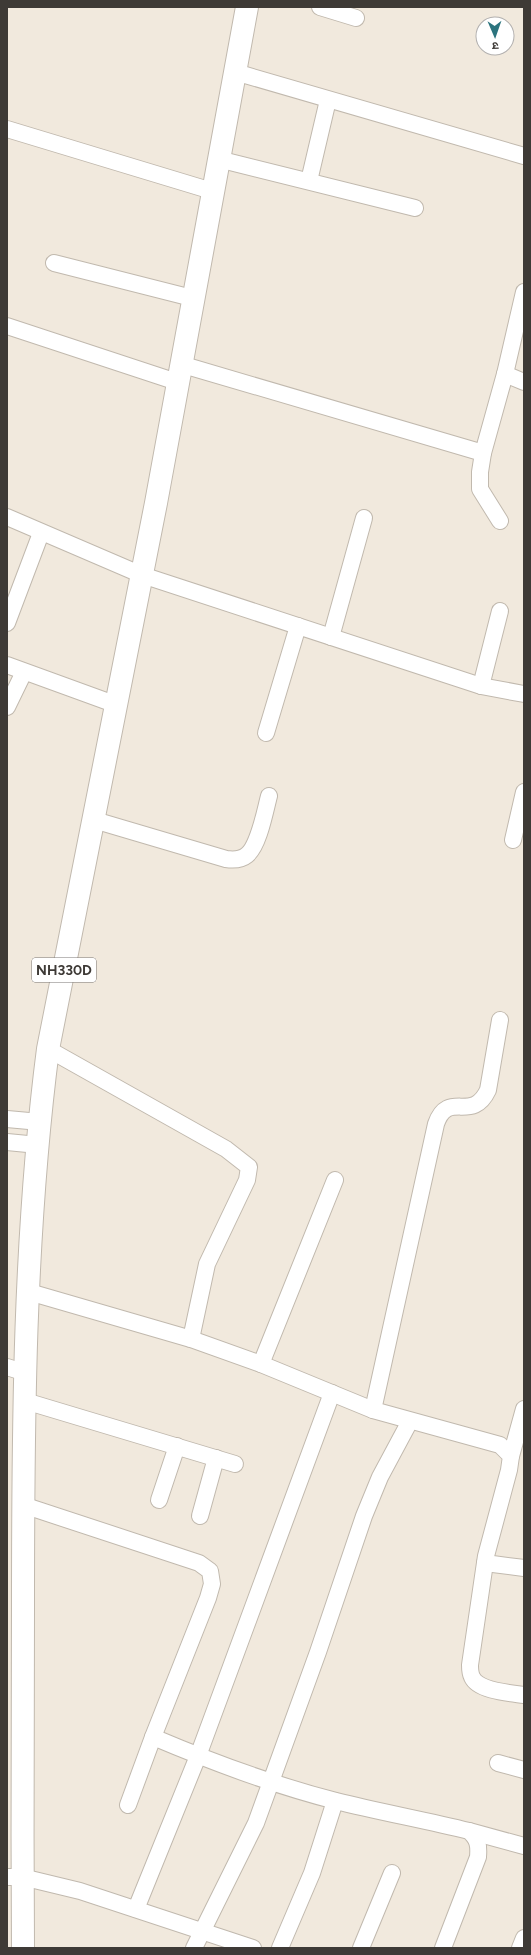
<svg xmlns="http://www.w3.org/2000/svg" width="531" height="1955" viewBox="0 0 531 1955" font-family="Figtree,'Noto Sans Devanagari',sans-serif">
  <rect width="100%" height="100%" fill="#f1e9dd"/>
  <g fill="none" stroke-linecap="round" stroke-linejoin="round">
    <defs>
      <g id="minor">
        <polyline points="320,7 356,18"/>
        <polyline points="235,72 524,156"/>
        <polyline points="7,129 212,191"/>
        <polyline points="218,159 415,208"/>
        <polyline points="309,181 328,100"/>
        <polyline points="54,263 192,298"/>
        <polyline points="7,326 177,382"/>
        <polyline points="180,364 483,453"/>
        <polyline points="505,374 524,382"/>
        <polyline points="7,517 142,575 481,686 524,694"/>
        <polyline points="500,521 480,489 480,472 483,453 505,374 524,292"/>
        <polyline points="7,623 41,533"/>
        <polyline points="331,637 364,518"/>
        <polyline points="7,665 117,705"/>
        <polyline points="481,686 500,611"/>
        <polyline points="7,707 24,672"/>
        <polyline points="266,733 298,626"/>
        <path d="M94,820L226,859C233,860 241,860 247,855C259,845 265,811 269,796"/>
        <polyline points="513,840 524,792"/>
        <polyline points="48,1049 226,1149 249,1167 247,1180 207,1264 191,1339"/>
        <polyline points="7,1119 40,1122"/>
        <polyline points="7,1142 38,1145"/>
        <path d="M29,1292L191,1339L261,1364L373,1410L500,1445L511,1456L509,1470L486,1556L470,1665C470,1668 470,1673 472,1677C478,1691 510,1693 524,1695"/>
        <polyline points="261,1364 335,1180"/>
        <polyline points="7,1367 26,1373"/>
        <polyline points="25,1401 235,1464"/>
        <path d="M373,1410L436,1124C448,1089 472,1124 488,1090L500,1020"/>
        <polyline points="511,1456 524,1409"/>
        <polyline points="159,1500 177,1446"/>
        <polyline points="23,1505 199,1563 210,1571 212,1584 208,1598 153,1737 128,1805"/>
        <polyline points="200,1516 216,1458"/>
        <polyline points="485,1563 524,1568"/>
        <path d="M153,1737C212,1762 273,1785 336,1801C380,1812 424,1820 469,1831C478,1839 479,1845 478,1857L443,1948"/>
        <polyline points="498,1763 524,1770"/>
        <polyline points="469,1831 524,1846"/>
        <polyline points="7,1877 22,1877 80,1891 253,1948"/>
        <polyline points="136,1909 198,1756 332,1393"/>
        <polyline points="194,1948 256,1823 318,1652 364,1516 380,1477 410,1421"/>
        <polyline points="280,1948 312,1873 335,1801"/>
        <polyline points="361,1948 392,1873"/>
        <polyline points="520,1948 524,1938"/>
      </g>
      <path id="highway" d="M23,1948C22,1835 23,1722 23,1609C23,1422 24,1235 48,1049L156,503L247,7"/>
    </defs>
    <use href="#minor" stroke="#c1b9ae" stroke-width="18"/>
    <use href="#highway" stroke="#c1b9ae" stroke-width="24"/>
    <use href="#minor" stroke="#fff" stroke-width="16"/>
    <use href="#highway" stroke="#fff" stroke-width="22"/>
  </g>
  <g text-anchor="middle" stroke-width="4" stroke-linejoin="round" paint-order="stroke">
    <rect fill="#fff" stroke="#787572" stroke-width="1" x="32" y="958" width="64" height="24" rx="3"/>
    <g font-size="14" font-weight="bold" fill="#3e3a36">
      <text x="64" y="975">NH330D</text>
    </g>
  </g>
  <rect width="531" height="1955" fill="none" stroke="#3e3a36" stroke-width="16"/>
  <g transform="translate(495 36) rotate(178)"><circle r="19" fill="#ffffff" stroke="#b2b0af"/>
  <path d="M0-3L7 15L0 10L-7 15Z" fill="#2c747e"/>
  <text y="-6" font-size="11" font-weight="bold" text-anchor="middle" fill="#3e3a36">उ</text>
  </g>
</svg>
